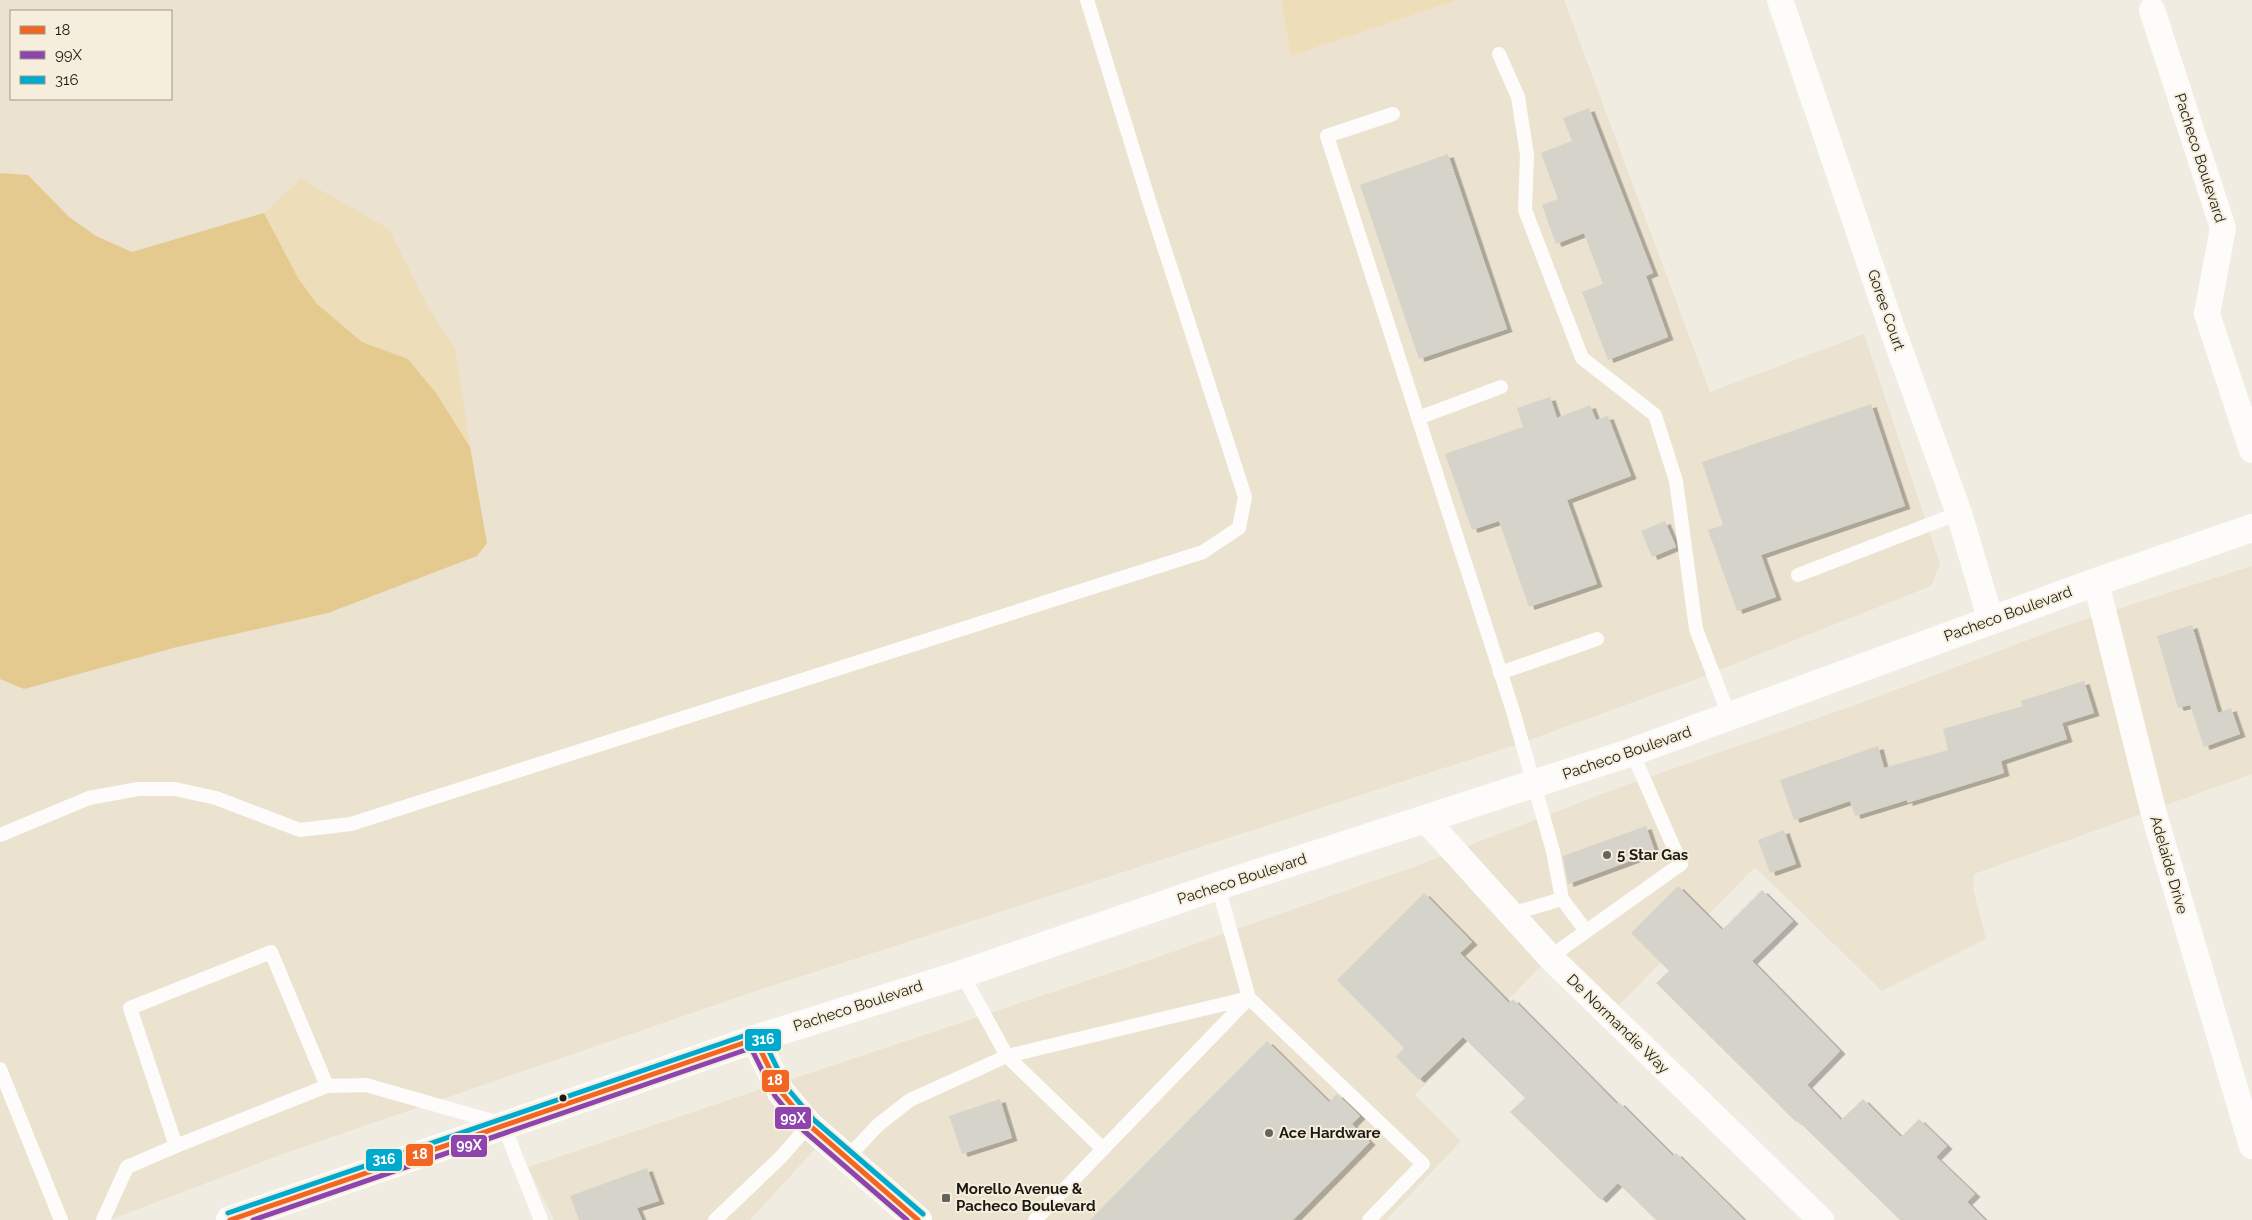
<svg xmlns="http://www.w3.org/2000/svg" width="2252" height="1220" viewBox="0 0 2252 1220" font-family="Raleway,sans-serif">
  <defs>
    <filter id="shadow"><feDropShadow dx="5.5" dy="3" stdDeviation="0" flood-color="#0004"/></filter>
  </defs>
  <rect width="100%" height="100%" fill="#f0ece2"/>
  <g fill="#ebe2d0" fill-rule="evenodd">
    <path d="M0,0H1281L1291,56L1458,0H1564L1710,392L1864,334L1940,564L1931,586L1702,677L1521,743L753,992L291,1151L109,1220H0ZM11,11H171V99H11Z"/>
    <polygon points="2252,566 2252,774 1974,874 1973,888 1986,939 1882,991 1755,867 1609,1015 1550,957 1415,1095 1461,1141 1386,1220 917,1220 824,1139 750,1220 554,1220 528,1167 1155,958 1411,868 1618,788 1858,704 2065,626"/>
  </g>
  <g fill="#eeddb9">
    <polygon points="1281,0 1458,0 1291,56"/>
    <polygon points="301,179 389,229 427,305 455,348 470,447 436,393 408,359 362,342 317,304 298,278 264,213"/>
  </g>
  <polygon fill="#e5ca90" points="0,173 28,175 69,217 96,236 132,252 264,213 298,278 317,304 362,342 408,359 436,393 470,447 487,543 477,556 328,613 177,647 24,689 0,679"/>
  <g fill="#d6d3cb" filter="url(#shadow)">
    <polygon points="1589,108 1653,273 1646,276 1668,337 1608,360 1582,292 1603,284 1584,233 1556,244 1542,205 1558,199 1541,153 1572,141 1563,118"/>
    <polygon points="1448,154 1507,329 1419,359 1360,185"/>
    <polygon points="1550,397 1557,418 1590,405 1596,420 1608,416 1631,476 1567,500 1597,584 1529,607 1499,521 1472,530 1445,454 1523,427 1517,408"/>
    <polygon points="1871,404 1905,506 1761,555 1776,597 1737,611 1708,530 1723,525 1702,462"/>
    <polygon points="1665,521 1676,547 1652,557 1641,531"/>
    <polygon points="2192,625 2218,713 2231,708 2240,734 2204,747 2190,705 2178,708 2157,636"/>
    <polygon points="2084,681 2094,713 2062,723 2067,739 2001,761 2004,773 1907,803 1907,800 1855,816 1850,801 1794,820 1780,780 1878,746 1884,768 1948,750 1943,729 2023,706 2021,701"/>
    <polygon points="1646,826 1655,852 1568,884 1563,856"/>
    <polygon points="1784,830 1796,864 1770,873 1758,840"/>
    <polygon points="1678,886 1722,930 1762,890 1793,921 1752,961 1840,1051 1807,1085 1841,1120 1863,1099 1901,1137 1919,1119 1947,1146 1936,1157 1975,1194 1967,1202 1985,1220 1900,1220 1798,1121 1796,1122 1656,983 1669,971 1631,933"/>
    <polygon points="1424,893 1472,942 1460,953 1509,1003 1513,999 1617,1104 1619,1102 1673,1156 1676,1153 1744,1220 1656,1220 1618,1183 1601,1200 1510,1112 1525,1098 1463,1037 1419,1080 1396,1057 1404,1048 1337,980"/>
    <polygon points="1267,1041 1329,1102 1337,1094 1360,1116 1352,1124 1370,1142 1293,1220 1090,1220"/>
    <polygon points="1000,1099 1012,1138 962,1154 949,1116"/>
    <polygon points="647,1168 659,1201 637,1208 642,1220 579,1220 570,1196"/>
  </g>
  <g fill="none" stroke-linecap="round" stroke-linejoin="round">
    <g stroke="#fdfcfb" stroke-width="14">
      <polyline points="1499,54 1518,97 1527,155 1525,210 1582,358 1655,415 1676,481 1696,629 1730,718"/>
      <polyline points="1393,114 1327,136 1513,711 1553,851 1562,899 1511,914"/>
      <polyline points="1418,418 1501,387"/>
      <polyline points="1798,575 1959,513"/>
      <polyline points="1500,673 1597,639"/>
      <polyline points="0,835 89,798 138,789 175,789 216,798 300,830 351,824 1203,552 1239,528 1245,497 1150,204 1087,0"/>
      <polyline points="1218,886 1249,998 1423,1164 1369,1220"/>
      <polyline points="1562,899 1586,931"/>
      <polyline points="1550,957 1681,864 1632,752"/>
      <polyline points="962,974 1007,1056 1103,1149 1035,1220"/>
      <polyline points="0,1069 61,1220"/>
      <polyline points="327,1086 176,1146 130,1008 271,952 327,1086 366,1085 503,1124 541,1220"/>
      <polyline points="846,1159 878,1125 910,1100 1007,1056 1249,998 1103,1149"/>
      <polyline points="103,1220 127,1167 176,1146"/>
      <polyline points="715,1220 781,1157 809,1125"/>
    </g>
    <g stroke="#fdfcfb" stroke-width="26">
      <polyline points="1780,0 1890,323 1959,513 1991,621"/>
      <polyline points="2152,10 2223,228 2207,314 2252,450"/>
      <polyline points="2096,582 2154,814 2252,1146"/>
      <polyline points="1425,819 1550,957 1821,1220"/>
    </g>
    <polyline stroke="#fdfcfb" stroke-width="28" points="755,1039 781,1092 809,1125 918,1220"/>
    <polyline stroke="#fdfcfb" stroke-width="28" points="230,1220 755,1039 962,974 1218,886 1632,752 2096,582 2252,528"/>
    <defs>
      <polyline id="bus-1" points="230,1220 755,1039 781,1092 809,1125 918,1220"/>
      <polyline id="bus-2" points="253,1220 751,1048 775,1096 803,1130 907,1220"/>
      <polyline id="bus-3" points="228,1213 755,1032 761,1035 787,1088 814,1120 923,1214"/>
    </defs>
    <use href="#bus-1" stroke="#f6eedc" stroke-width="9"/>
    <use href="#bus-2" stroke="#f6eedc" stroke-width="9"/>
    <use href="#bus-3" stroke="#f6eedc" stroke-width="9"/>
    <use href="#bus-1" stroke="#f26522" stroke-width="5"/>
    <use href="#bus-2" stroke="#8e44ad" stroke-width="5"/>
    <use href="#bus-3" stroke="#00a9ce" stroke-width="5"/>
  </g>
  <g fill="#67645c" stroke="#f6eedc" stroke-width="2">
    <circle cx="1607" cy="855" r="5"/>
    <circle cx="1269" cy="1133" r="5"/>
    <rect x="941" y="1193" width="10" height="10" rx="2.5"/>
  </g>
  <circle fill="#1d1a14" stroke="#f6eedc" stroke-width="2" cx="563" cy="1098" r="4.5"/>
  <g text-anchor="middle" stroke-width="4" stroke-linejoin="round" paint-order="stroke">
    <g font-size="15" fill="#1d1a14" stroke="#f6eedc">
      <text transform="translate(2200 158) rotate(72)" y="5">Pacheco Boulevard</text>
      <text transform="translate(1886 310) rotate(71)" y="5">Goree Court</text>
      <text transform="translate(2008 614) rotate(-20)" y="5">Pacheco Boulevard</text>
      <text transform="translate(1627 753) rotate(-19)" y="5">Pacheco Boulevard</text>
      <text transform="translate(2169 865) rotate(74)" y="5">Adelaide Drive</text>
      <text transform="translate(1242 879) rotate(-18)" y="5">Pacheco Boulevard</text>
      <text transform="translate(858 1006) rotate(-18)" y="5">Pacheco Boulevard</text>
      <text transform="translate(1618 1024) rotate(44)" y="5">De Normandie Way</text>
    </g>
    <g font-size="15" font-weight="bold" fill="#1d1a14" stroke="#f6eedc" text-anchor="start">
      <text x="1617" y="860">5 Star Gas</text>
      <text x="1279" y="1138">Ace Hardware</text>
      <text x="956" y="1194">Morello Avenue &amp;<tspan x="956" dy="17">Pacheco Boulevard</tspan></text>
    </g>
  </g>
  <g stroke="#f6eedc" stroke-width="2">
    <rect x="744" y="1028" width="38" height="24" rx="5" fill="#00a9ce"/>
    <rect x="761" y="1069" width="29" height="24" rx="5" fill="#f26522"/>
    <rect x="774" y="1106" width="38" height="24" rx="5" fill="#8e44ad"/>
    <rect x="450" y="1134" width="38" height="24" rx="5" fill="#8e44ad"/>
    <rect x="405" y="1143" width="29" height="24" rx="5" fill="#f26522"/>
    <rect x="365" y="1148" width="38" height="24" rx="5" fill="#00a9ce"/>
  </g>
  <g font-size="14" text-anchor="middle" font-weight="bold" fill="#fff">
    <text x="763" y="1044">316</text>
    <text x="775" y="1085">18</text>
    <text x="793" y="1123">99X</text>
    <text x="469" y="1150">99X</text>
    <text x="420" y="1159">18</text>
    <text x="384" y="1164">316</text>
  </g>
  <rect x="10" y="10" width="162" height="90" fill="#f6eedc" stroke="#9f998c"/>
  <rect x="20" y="26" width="25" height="8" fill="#f26522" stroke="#9f998c"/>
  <text x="55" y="35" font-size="15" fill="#1d1a14">18</text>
  <rect x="20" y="51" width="25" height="8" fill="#8e44ad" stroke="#9f998c"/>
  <text x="55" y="60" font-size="15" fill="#1d1a14">99X</text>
  <rect x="20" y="76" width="25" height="8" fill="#00a9ce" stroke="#9f998c"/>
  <text x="55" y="85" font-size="15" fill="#1d1a14">316</text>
</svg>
